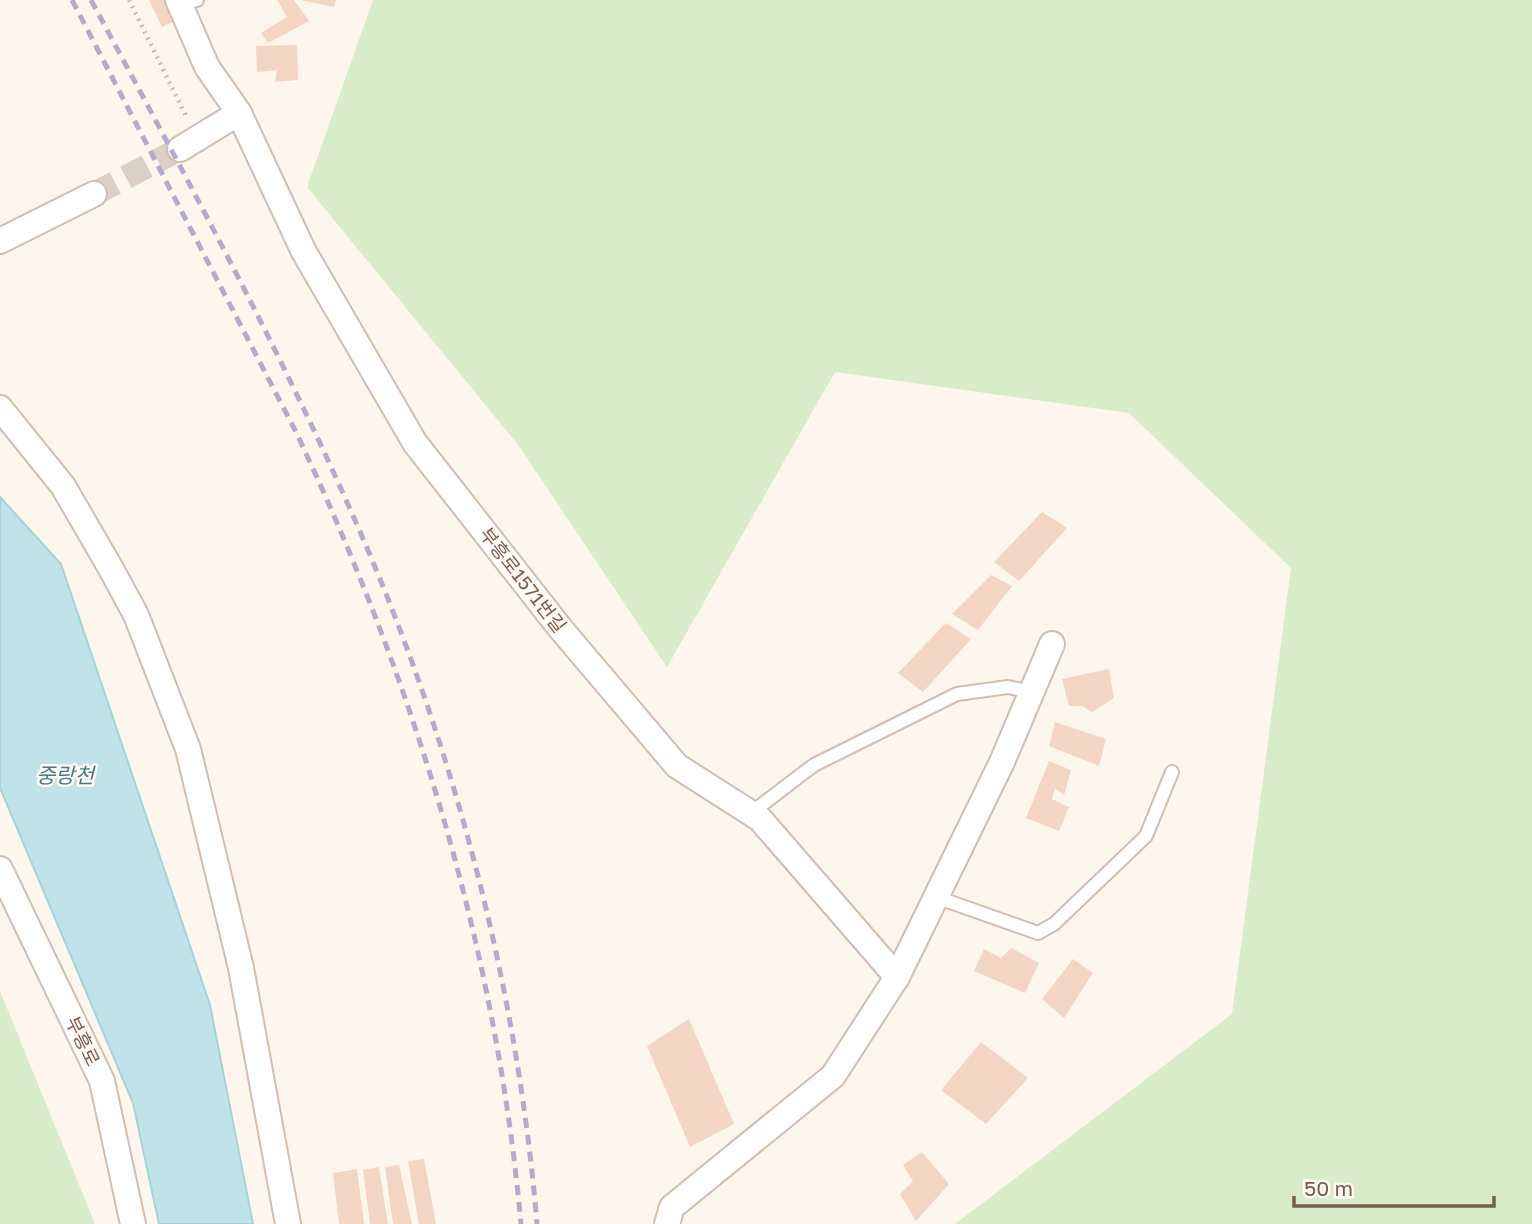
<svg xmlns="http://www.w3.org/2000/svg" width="1532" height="1224" viewBox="0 0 1532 1224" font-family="'Golos Text','Noto Sans KR',sans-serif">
  <rect width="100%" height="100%" fill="#fdf6ec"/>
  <g fill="#d8ecc9">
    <polygon points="373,0 1532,0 1532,1224 955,1224 1232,1014 1291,568 1129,413 835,372 667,667 519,446 307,187"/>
    <polygon points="0,991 95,1224 0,1224"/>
  </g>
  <polygon fill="#bfe3e8" stroke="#a5d3da" stroke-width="2" points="0,497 61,564 210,1005 253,1224 159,1224 133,1103 0,788"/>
  <g fill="#f3d5c3">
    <polygon points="149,0 172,0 180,19 162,27"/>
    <polygon points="277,0 294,0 309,21 268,43 261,33 287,17"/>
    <polygon points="300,0 336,0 334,7"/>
    <polygon points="297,45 298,80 275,82 277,70 257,72 256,46"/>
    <polygon points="1042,512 1067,528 1019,581 994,562"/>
    <polygon points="991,575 1012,586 978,630 952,614"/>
    <polygon points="946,623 971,639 923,692 898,673"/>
    <polygon points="1109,669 1114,698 1092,712 1082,706 1069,706 1062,679"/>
    <polygon points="1055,722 1106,739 1099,766 1049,746"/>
    <polygon points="1049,761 1071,770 1064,795 1055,788 1052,799 1069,807 1059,831 1026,818"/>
    <polygon points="1011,948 1039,963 1025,993 974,971 984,949 1001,958"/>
    <polygon points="1073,959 1093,973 1064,1018 1042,999"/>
    <polygon points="689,1019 734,1124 690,1147 647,1046"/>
    <polygon points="981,1042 1028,1078 986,1124 941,1090"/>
    <polygon points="922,1152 949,1184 916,1221 900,1194 913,1181 903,1165"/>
    <polygon points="424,1159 436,1224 419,1224 408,1161"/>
    <polygon points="399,1165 412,1224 393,1224 385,1167"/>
    <polygon points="379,1167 388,1224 370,1224 363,1170"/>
    <polygon points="357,1169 364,1224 339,1224 333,1173"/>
  </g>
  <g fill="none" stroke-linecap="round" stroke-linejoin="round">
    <polyline stroke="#dcd0c4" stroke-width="24" stroke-dasharray="24 12" stroke-linecap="butt" points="94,194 180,149"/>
    <defs>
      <g id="lane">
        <polyline points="180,4 197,0"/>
        <polyline points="751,813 814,765 957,694 1008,687 1031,692"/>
        <polyline points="936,897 1038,933 1054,924 1146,836 1172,772"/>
      </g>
      <g id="street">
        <polyline points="178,0 207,67 239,113 180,149"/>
        <polyline points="239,113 304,252 415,443 560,628 677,766 760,819 897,977"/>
        <polyline points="0,241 94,194"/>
        <polyline points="0,408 63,486 110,567 136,615 188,749 241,968 288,1224"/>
        <polyline points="0,869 102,1081 133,1224"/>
        <polyline points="667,1224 672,1207 833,1076 897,977 1002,762 1052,644"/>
      </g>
    </defs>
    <use href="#lane" stroke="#d1beb0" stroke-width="16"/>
    <use href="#street" stroke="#d1beb0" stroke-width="28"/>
    <polyline stroke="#d9b8a5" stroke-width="4.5" stroke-dasharray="2 5" stroke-linecap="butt" points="129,0 186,116"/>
    <use href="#lane" stroke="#fff" stroke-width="12"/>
    <use href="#street" stroke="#fff" stroke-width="24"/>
    <g stroke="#b9a8c9" stroke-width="5" stroke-dasharray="10 7" stroke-linecap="butt">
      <path d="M72,0L296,432C414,682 496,948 521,1224"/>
      <path d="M91,0C182,170 276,341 354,518C452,739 517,983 537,1224"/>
    </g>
  </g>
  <g text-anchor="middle" stroke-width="5" stroke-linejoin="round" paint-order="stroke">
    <g font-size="19" fill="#7a5c4d" stroke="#fffaf3">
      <text transform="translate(523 580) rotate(52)" y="7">부흥로1571번길</text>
      <text transform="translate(83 1041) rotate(64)" y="7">부흥로</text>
    </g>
    <g font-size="21" font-style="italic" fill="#437c86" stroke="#fffaf3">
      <text x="65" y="783">중랑천</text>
    </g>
  </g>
  <path d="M1294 1196v10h200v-10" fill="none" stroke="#7a5c4d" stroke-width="3.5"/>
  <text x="1304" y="1196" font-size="21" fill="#7a5c4d" stroke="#fffaf3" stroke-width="5" paint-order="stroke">50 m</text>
</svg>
